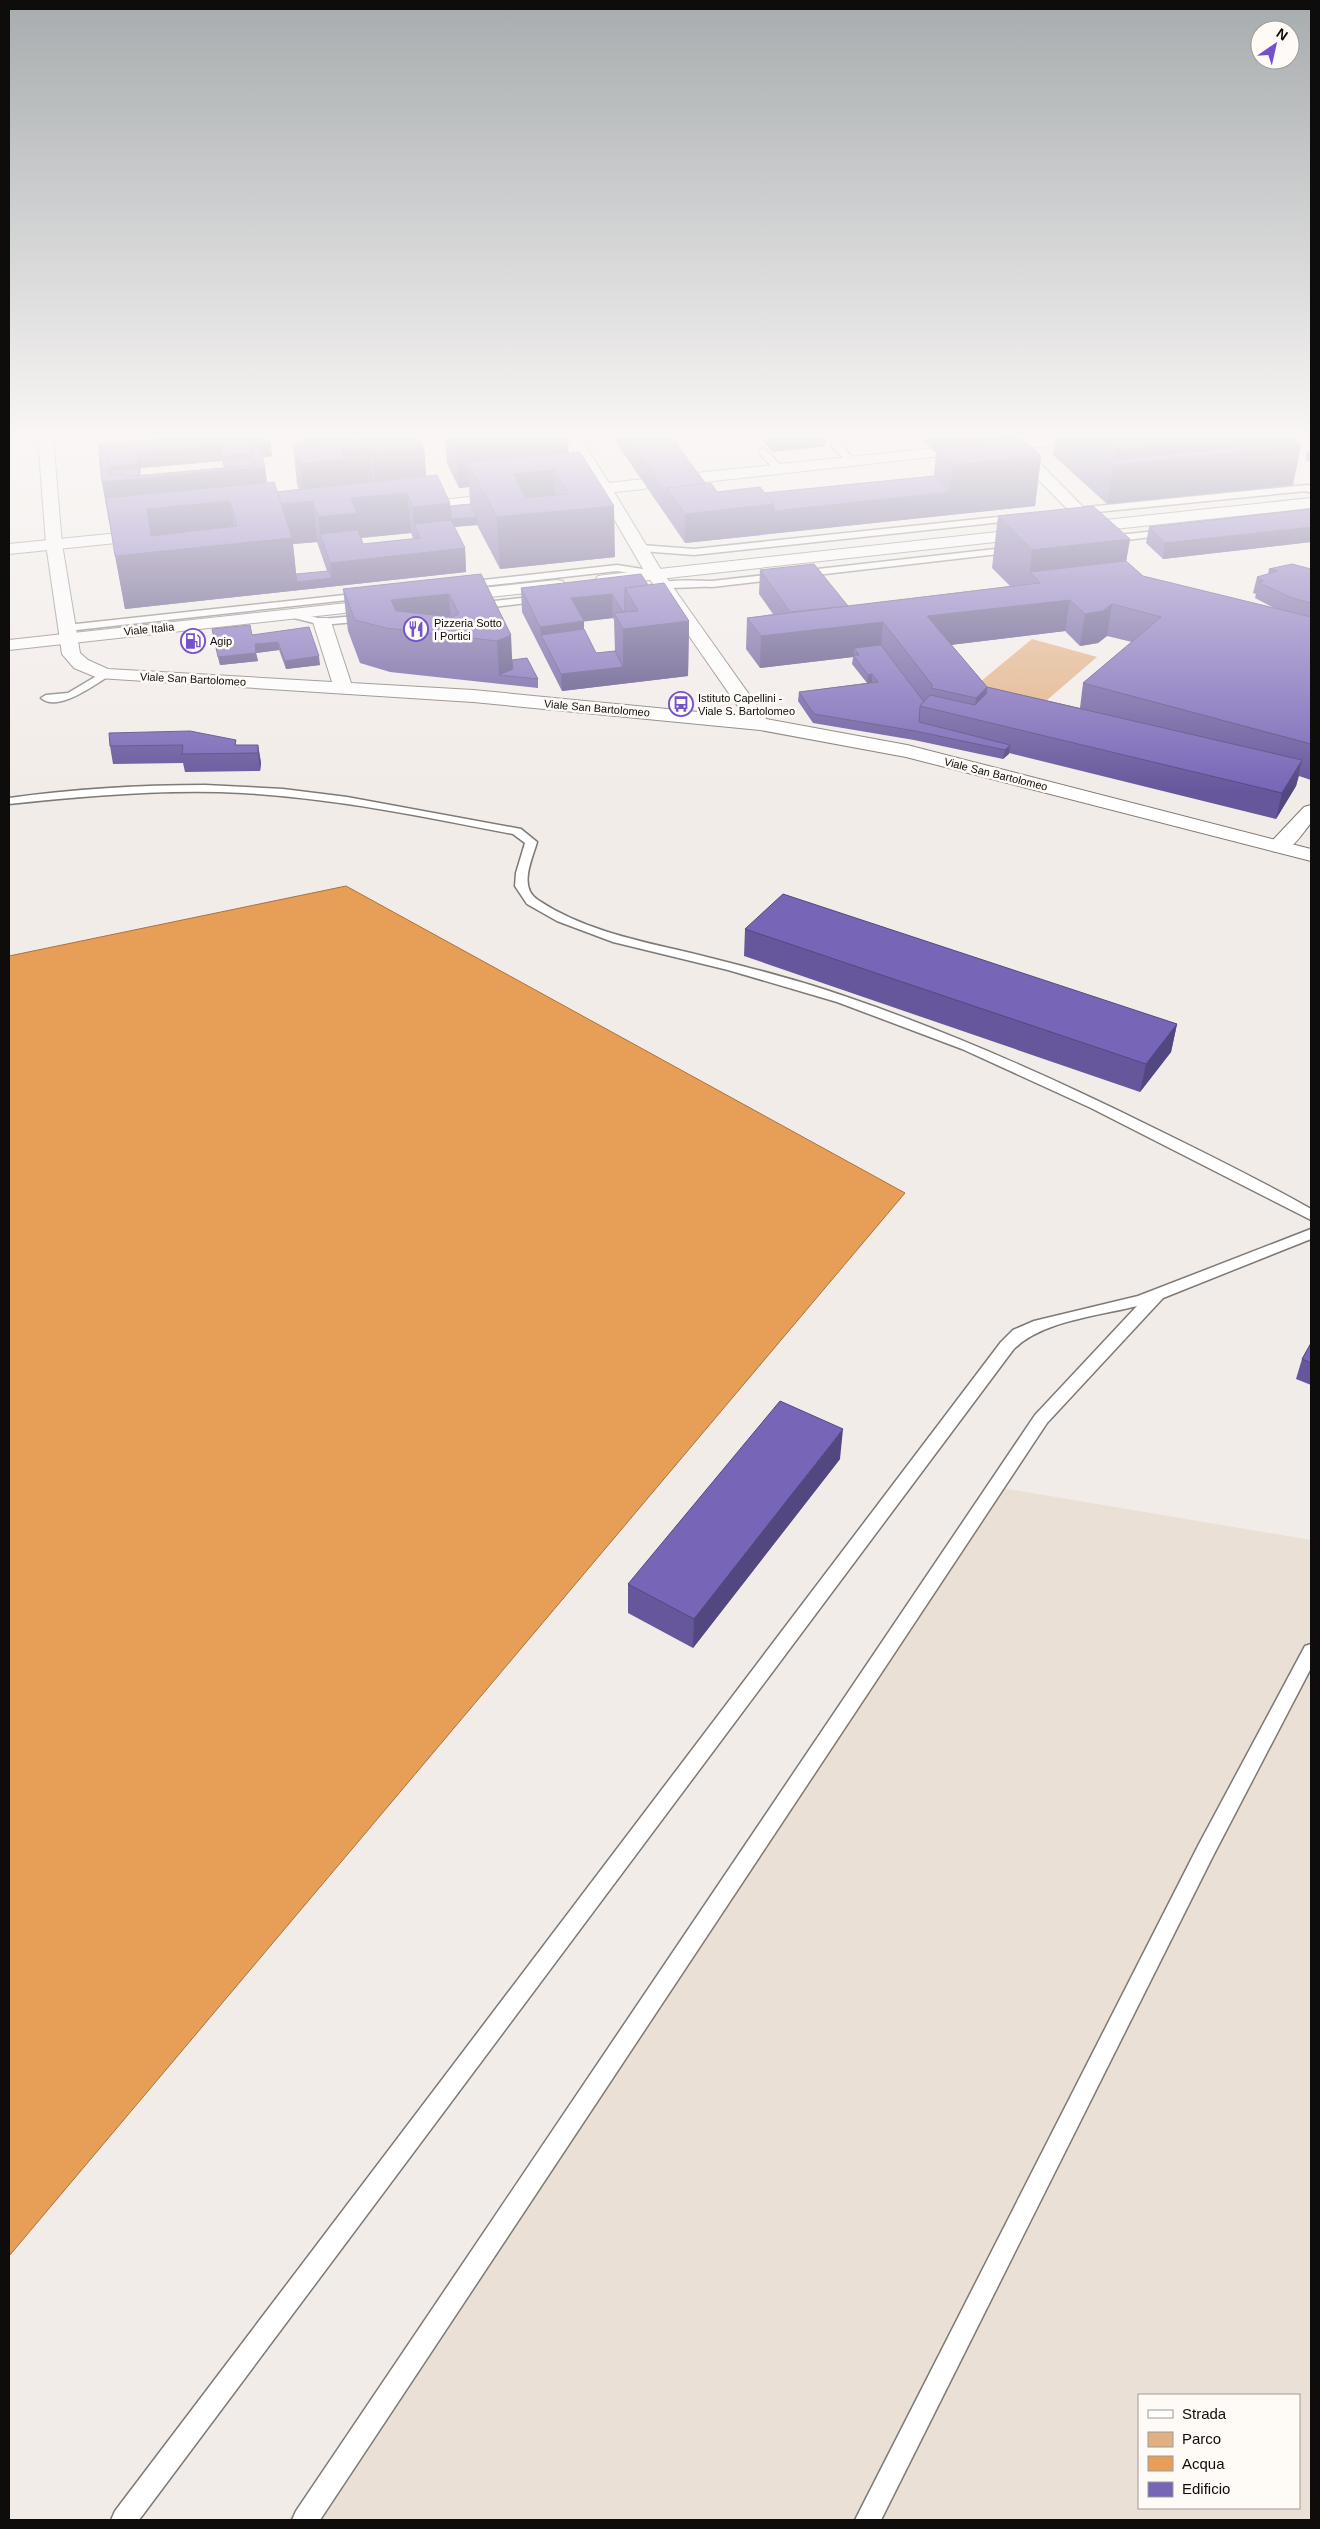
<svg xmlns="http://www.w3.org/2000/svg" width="1320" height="2529" viewBox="0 0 1320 2529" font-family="Helvetica,sans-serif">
  <rect width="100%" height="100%" fill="#f2ece8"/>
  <path fill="#eae0d5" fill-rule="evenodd" d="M1002,1488L1311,1540V2520H288ZM1139,2395H1299V2508H1139Z"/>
  <polygon fill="#e0af82" points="1032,639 1097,657 1040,706 974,687"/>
  <polygon fill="#e79f57" stroke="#a67340" points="346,886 905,1193 9,2256 9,956"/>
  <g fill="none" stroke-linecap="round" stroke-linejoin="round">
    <defs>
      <g id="lane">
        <polygon points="832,442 838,442 855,460 855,464 849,464 832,446"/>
        <polygon points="759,449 765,449 782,467 782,471 776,471 759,453"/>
        <polygon points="1308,485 1311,486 1311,493 1306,491 1077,514 1073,511 1077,508"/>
        <polygon points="1017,515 1021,518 1020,520 694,555 641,551 636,548 641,545 694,549"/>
        <polygon points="1167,530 1172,533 1170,535 1108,542 1103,539 1108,536"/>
        <path d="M1013,547L1018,550L1016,552L712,587C701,586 652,590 648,587C660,578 697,581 712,581Z"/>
        <polygon points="617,565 655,571 660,574 655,577 617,571 465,588 460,585 465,582"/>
        <polygon points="363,593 366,594 366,598 67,631 62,628 67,625"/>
        <polygon points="540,596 545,599 543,601 476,609 471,606 476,603"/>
        <polygon points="289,611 322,619 366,615 371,618 366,621 322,625 286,616 286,612"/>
        <path d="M105,671L109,672V676C94,685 57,713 41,698L46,695L68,693Z"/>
        <path d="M205,785L283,789L347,797L521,829L537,842C532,860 518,887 538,900C583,930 639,941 691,953C743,966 796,979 847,997C953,1033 1055,1079 1154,1128C1207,1154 1260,1180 1311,1209V1220L1091,1108L962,1049L837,1002L728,970L613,942L557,921L527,904L515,886L516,873L525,843L513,834C424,817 335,798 243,793C164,789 87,796 9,804V798C74,789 139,785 205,785Z"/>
        <path d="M1311,1229V1239L1163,1298L1047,1423L320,2520H292L296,2511L1035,1415L1137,1306C1098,1316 1041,1321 1013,1350L139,2520H111L115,2511L1001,1342L1013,1330L1034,1321L1138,1296Z"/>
        <polygon points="1311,1644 1311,1668 1213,1856 881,2520 855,2520 1199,1844 1305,1646"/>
      </g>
      <g id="street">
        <polygon points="567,438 581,438 609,483 644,479 652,484 644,489 614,492 663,573 770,724 767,728 753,728 646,574 599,493 567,497 559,492 567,487 594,484"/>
        <polygon points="999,438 1014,438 1016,440 1086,438 1084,441 1079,443 1025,448 1084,508 1086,511 1079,519 1094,533 1092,537 1080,537 1062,519 1069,511 1009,450 997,449 994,446 1001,442"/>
        <polygon points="936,448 944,453 941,456 686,484 678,479 686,474"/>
        <polygon points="507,493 515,498 513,501 413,513 405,508 413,503"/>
        <polygon points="149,530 157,535 155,539 9,554 9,544"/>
        <path d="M1311,805V823C1300,836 1291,855 1272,851L1269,846L1272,841L1304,807Z"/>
      </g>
      <polygon id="secondary" points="38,438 53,438 62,544 80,653 88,660 108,669 332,682 313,622 316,618 328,618 331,622 351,683 473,690 760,718 907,745 1311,849 1311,861 906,757 760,730 473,702 98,678 74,668 62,654 46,544"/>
      <g id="primary">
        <polygon points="1311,498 1311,508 1077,533 1069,528 1077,523"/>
        <polygon points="1034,528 1042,533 1040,537 604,585 598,584 595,580 598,576 604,575"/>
        <polygon points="557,580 563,581 566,585 563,589 453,601 447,600 444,596 447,592 453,591"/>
        <polygon points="383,599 389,600 392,604 389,608 9,650 9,640"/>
      </g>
    </defs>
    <use href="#lane" stroke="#7e7975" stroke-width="3"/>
    <use href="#street" stroke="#7e7975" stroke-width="2"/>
    <use href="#secondary" stroke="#7e7975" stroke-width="2"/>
    <use href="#primary" stroke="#7e7975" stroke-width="2"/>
    <polyline stroke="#9f9b98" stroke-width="2" stroke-dasharray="0.5 2.5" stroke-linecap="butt" points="676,438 688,453"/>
    <use href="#lane" fill="#fff" fill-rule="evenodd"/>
    <use href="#street" fill="#fff" fill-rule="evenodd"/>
    <use href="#secondary" fill="#fff" fill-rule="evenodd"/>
    <use href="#primary" fill="#fff" fill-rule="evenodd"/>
  </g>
  <g fill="#66579d" fill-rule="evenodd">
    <path d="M303,438H419L424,448L426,476L450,503V506L470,504L469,487L459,488L447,464L445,438H568V453L615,557L500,569L477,525L454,527L465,548L466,572L125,609L102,482L99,454L270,441L272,456L262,458L265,467L267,482L277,492L299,489L297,484L293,445L303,444ZM222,461L224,468L140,475L141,468ZM411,533L413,539L363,544L361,538ZM317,542L327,571L296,574L293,544Z"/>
    <polygon points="613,438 672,438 706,484 717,492 765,493 934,476 936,453 921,438 1021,438 1041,456 1035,506 685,543"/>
    <polygon points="760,438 825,438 826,439 826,446 773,452"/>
    <polygon points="1055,438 1296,438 1293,485 1107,504 1053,455"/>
    <polygon points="1307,451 1311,451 1311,463 1306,459"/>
    <polygon points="1311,509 1311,542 1163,559 1146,543 1149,527"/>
    <path d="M998,516L1130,539L1126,561L1143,576L1276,609L1255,598L1256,594L1253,593L1257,577L1268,574L1269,569H1311V780L1299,776L1296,786L1276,819L1009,753L1003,759L914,740L813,723L798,701L799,692L867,683L852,664L853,657L760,668L746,649L747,618L773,614L759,594L760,570L848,606L1010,586L992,568ZM1065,631L1080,646L1098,643L1107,636L1132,642L1083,683L1080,708L987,687L951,645Z"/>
    <polygon points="481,574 512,660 538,679 538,688 390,672 360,663 348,631 343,589"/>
    <path d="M648,585L689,621L688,676L562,691L522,612L521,588ZM613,618L614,620L615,651L596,653L584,629L583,621Z"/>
    <polygon points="309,627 320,665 286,669 279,650 256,653 258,661 220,665 212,629 252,635"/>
    <polygon points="236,740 236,745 258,745 261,763 260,771 185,772 183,763 113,764 110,746"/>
    <polygon points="745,929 1177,1024 1171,1052 1140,1092 744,956"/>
    <polygon points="1311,1343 1311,1385 1296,1379 1302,1359"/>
    <polygon points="840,1459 693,1648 628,1613 628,1584"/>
  </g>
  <g fill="#534780">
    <polygon points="308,438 320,438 323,462 341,451 348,445 424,448 427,487 376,492 372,453 370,448 373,487 313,503 317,542 293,544 297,582 332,578 330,563 465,548 466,572 125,609 115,556 148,518 109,522 102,482 102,467 138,453 220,446 222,461 141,468 140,479 225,471 222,456 251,454 253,468 257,468 255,443 270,441 272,456 258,458 265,467 270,507 230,501 236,544 279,505 304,502 300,464 311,463"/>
    <polygon points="466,438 568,438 569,477 554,470 555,511 614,506 615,557 500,569 497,517 467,462 469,487 459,488 455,439"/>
    <polygon points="1240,438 1296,438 1294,446 1301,446 1293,485 1107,504 1113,465 1114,465 1116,450"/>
    <polygon points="826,439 826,446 773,452 773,444"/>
    <polygon points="1041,456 1035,506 685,543 685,514 774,504 950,492 953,465"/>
    <polygon points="407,493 411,533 359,538 320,534 318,517 351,498"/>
    <polygon points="450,503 451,519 477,517 477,525 452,527 420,538 414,524 413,507"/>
    <polygon points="1311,527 1311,542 1163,559 1165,543"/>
    <polygon points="1130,539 1121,591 1040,583 1030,572 1032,550"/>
    <polygon points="449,594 452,636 393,629 391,600"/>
    <polygon points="612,594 613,618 572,623 571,598"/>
    <polygon points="1070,600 1065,631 924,648 927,616"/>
    <polygon points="1112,604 1107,636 1098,643 1080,646 1085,614"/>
    <polygon points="584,621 584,646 541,635 540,627"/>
    <polygon points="689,621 688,676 562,691 561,674 623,667 623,629"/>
    <polygon points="883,622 880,654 859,655 854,648 853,657 760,668 761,636"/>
    <polygon points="511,635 513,677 499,675 497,641"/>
    <polygon points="278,642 279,650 256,653 258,661 220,665 218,657 255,644"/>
    <polygon points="319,656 320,665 286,669 285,661"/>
    <polygon points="872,674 872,683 867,684 868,675"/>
    <polygon points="987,687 983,720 973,718 976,698"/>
    <polygon points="258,745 261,763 260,771 258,753"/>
    <polygon points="1010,745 1009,754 1003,759 1005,750"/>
    <polygon points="1302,760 1296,786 1276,819 1282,793"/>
    <polygon points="1177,1024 1171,1052 1140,1092 1146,1064"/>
    <polygon points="843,1429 840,1459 693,1648 694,1619"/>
  </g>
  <g fill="#7765b7" stroke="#534780" fill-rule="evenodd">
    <polygon points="163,438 269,438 270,441 258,443 258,440 249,440 251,454 222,456 220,446 138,453 137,464 110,467 108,453 100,454 98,444"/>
    <polygon points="320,438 352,438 353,439 368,438 419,438 424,448 372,453 370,448 341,451 345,459 300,464 293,445 322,442"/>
    <polygon points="628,438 672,438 706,484 667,488 667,494"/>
    <polygon points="767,438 825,438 826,439 773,444"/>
    <polygon points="963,438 972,438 972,445 971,445"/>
    <polygon points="974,438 1021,438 1041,456 953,465 937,449 981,444"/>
    <polygon points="1082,438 1088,438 1115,460 1295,441 1301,446 1113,465"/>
    <polygon points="1101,438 1240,438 1116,450"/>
    <polygon points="249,440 258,440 265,467 102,482 99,454 108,453 110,475 123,474 124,477 257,465"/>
    <path d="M580,452L614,506L497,517L467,462ZM554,470L568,494L525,498L514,474Z"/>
    <polygon points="251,457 254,465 225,468 223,459"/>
    <polygon points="138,468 139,475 124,477 123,474 111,475 111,470"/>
    <polygon points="437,475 450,503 413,507 407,493 351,498 357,513 318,517 313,501 281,504 277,492"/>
    <polygon points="934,476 950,492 774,511 774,504 765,493"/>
    <path d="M274,482L292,538L115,556L106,498ZM230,501L237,526L151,536L147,509Z"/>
    <polygon points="711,483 717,492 760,487 774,504 685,514 667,488"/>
    <polygon points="470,504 477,517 451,519 450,506"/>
    <polygon points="1093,506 1130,539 1032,550 998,516"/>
    <polygon points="1311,509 1311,527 1165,543 1149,527"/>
    <polygon points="451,520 465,548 330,563 320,534 358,530 363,544 420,538 414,524"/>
    <polygon points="1126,561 1143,576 1311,617 1311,744 1083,683 1161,617 1112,604 1103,611 1085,614 1070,600 927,616 987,687 976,698 931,688 933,686 883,622 761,636 747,618 1040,583 1030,572"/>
    <polygon points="814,564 848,606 790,612 760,570"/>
    <polygon points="1292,564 1311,569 1311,603 1292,598 1258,582 1264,581 1257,577 1278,571 1269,569"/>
    <polygon points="329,571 332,578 297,582 296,574"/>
    <path d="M481,574L511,635L497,641L386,628L355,620L343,589ZM449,594L459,614L452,617L396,611L391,600Z"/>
    <polygon points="641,574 648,585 625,588 625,612 623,612 612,594 571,598 584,621 540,627 521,588"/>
    <polygon points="664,583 689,621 623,629 614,613 638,611 625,588"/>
    <polygon points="250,625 252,635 309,627 319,656 285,661 278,642 255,644 256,653 218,657 212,629"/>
    <polygon points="584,629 596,653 615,651 623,667 561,674 541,635"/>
    <polygon points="881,645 924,702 920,706 919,722 1010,745 1005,750 915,731 814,714 799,692 878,682 872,674 868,675 853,655 859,655 854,648"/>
    <polygon points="527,658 538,679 499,675 513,669 512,660"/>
    <polygon points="987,687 1302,760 1282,793 920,706 930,695 975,705 986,694"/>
    <polygon points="190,731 236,740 235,745 258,745 258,753 182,754 183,745 110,746 109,733"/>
    <polygon points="783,894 1177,1024 1146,1064 745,929"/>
    <polygon points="1311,1343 1311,1363 1302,1359"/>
    <polygon points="780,1401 843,1429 694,1619 628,1584"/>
  </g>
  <linearGradient id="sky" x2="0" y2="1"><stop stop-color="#a7acae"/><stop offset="0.55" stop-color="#f9f6f5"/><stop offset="1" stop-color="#f9f6f5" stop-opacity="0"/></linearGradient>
  <rect width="1320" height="792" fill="url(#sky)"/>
  <defs>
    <symbol id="restaurant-ring" viewBox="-11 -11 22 22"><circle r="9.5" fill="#fefaf6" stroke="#7452cc" stroke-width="1.5"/><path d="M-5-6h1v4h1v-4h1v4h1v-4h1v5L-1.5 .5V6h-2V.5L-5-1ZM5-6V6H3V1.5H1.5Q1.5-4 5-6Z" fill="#7452cc"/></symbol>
    <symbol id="fuel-ring" viewBox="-11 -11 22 22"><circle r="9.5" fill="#fefaf6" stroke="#7452cc" stroke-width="1.5"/><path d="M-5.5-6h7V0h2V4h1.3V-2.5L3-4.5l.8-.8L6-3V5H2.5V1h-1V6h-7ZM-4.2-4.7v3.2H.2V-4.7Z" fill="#7452cc"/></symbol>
    <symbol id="bus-ring" viewBox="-11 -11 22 22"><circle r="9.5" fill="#fefaf6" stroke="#7452cc" stroke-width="1.5"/><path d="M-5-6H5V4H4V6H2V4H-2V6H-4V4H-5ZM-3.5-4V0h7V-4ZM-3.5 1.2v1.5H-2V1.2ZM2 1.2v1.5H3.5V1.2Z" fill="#7452cc"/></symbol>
  </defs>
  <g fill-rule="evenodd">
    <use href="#restaurant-ring" x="402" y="615" width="28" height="28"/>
    <use href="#fuel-ring" x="179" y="627" width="28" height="28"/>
    <use href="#bus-ring" x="667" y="690" width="28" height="28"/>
  </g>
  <g text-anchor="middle" stroke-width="5" stroke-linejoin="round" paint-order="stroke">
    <g font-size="11" fill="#0e0d0b" stroke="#fefaf6" text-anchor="start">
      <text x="434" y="627">Pizzeria Sotto<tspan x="434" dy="13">I Portici</tspan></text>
      <text x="210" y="645">Agip</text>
      <text x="698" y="702">Istituto Capellini -<tspan x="698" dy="13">Viale S. Bartolomeo</tspan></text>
    </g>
    <g font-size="11" fill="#0e0d0b" stroke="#fefaf6">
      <text transform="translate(149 629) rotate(-6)" y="4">Viale Italia</text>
      <text transform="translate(193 679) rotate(3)" y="4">Viale San Bartolomeo</text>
      <text transform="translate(597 708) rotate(5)" y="4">Viale San Bartolomeo</text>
      <text transform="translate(996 774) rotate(14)" y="4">Viale San Bartolomeo</text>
    </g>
  </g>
  <rect width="1320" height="2529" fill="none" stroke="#0e0d0b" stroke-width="20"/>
  <rect x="1138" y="2394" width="162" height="115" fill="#fefaf6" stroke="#9e9b98"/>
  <rect x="1148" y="2410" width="25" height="8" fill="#ffffff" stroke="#9e9b98"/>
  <text x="1182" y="2419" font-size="15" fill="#0e0d0b">Strada</text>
  <rect x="1148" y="2432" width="25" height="15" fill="#e0af82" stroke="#9e9b98"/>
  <text x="1182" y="2444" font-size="15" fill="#0e0d0b">Parco</text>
  <rect x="1148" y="2456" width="25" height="15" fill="#e79f57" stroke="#9e9b98"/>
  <text x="1182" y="2469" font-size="15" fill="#0e0d0b">Acqua</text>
  <rect x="1148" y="2482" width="25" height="15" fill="#7765b7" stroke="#9e9b98"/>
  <text x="1182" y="2494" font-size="15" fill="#0e0d0b">Edificio</text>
  <g transform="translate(1275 45) rotate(34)"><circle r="24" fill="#fefaf6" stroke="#9e9b98"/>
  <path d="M0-4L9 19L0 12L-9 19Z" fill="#7452cc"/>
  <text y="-8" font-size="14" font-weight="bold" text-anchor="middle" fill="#0e0d0b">N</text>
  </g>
</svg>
